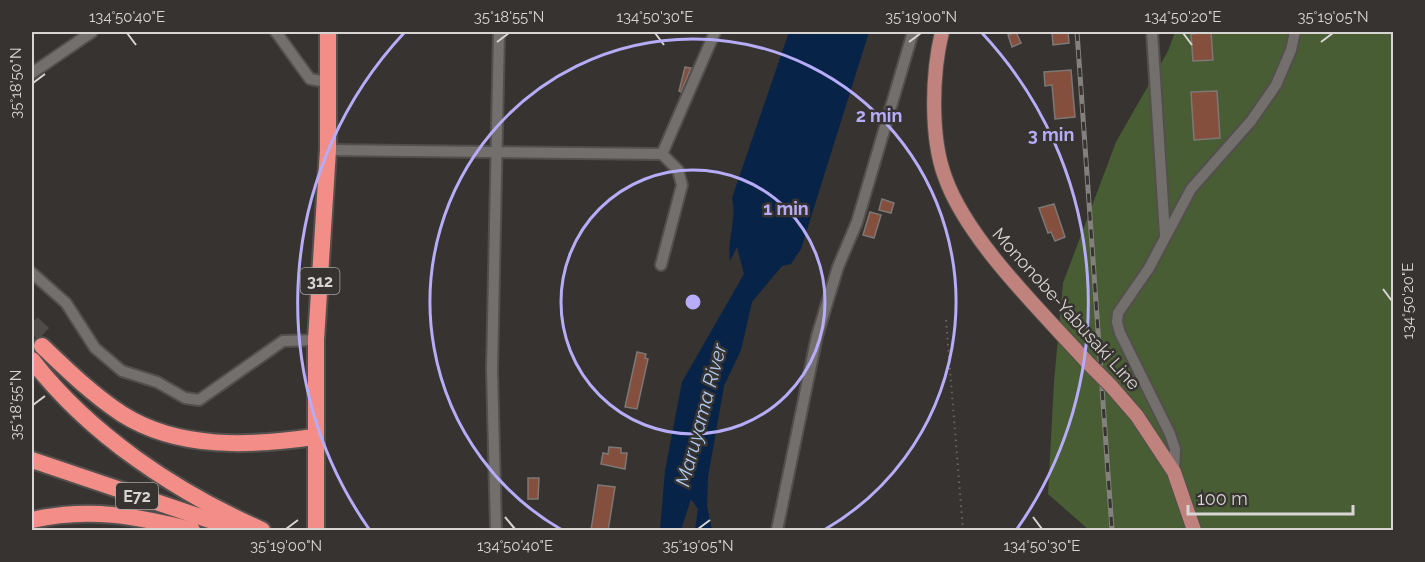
<svg xmlns="http://www.w3.org/2000/svg" width="1425" height="562" viewBox="0 0 1425 562" font-family="Raleway,sans-serif">
  <rect width="100%" height="100%" fill="#363330"/>
  <polygon fill="#495d35" points="1175,32 1393,32 1393,530 1089,530 1048,494 1054,382 1063,283 1116,142 1168,51"/>
  <path fill="#082348" d="M789,32H795L796,35L798,32H869L801,249L791,264L782,266L752,302L741,350L724,386L708,477L707,506L712,530H695L698,509L691,499L681,530H660L665,471L682,382L744,274L737,247L730,261C727,238 737,219 732,198Z"/>
  <g fill="#844f3d" stroke="#7d7876" stroke-width="1.5">
    <polygon points="1016,32 1021,43 1012,47 1008,35"/>
    <polygon points="1052,32 1068,32 1069,43 1053,45"/>
    <polygon points="1211,32 1213,60 1193,61 1191,34"/>
    <polygon points="685,67 691,68 681,92 679,91"/>
    <polygon points="1071,70 1075,117 1055,119 1052,85 1045,86 1044,72"/>
    <polygon points="1217,91 1220,138 1194,140 1191,92"/>
    <polygon points="882,199 894,203 891,213 879,210"/>
    <polygon points="1054,204 1065,237 1055,241 1051,232 1048,233 1039,208"/>
    <polygon points="870,212 881,215 874,238 863,235"/>
    <polygon points="637,352 646,354 645,358 648,359 637,409 625,407"/>
    <polygon points="609,447 621,448 621,453 627,453 625,469 601,464 603,453 608,454"/>
    <polygon points="528,478 539,478 538,499 528,499"/>
    <polygon points="598,485 615,487 608,531 591,530"/>
  </g>
  <g fill="none" stroke-linecap="round" stroke-linejoin="round">
    <polyline stroke="#4e4b49" stroke-width="16" stroke-dasharray="16 8" stroke-linecap="butt" points="32,323 46,336"/>
    <defs>
      <g id="minor">
        <polyline points="276,32 310,79 327,82"/>
        <polyline points="1152,32 1165,235"/>
        <polyline points="32,73 92,32"/>
        <polyline points="328,150 662,154 678,170 682,185 661,265"/>
        <polyline points="662,154 715,32"/>
        <polyline points="32,273 66,303 95,348 122,371 157,382 185,398 199,400 283,341 316,340"/>
        <polyline points="1174,472 1175,449 1170,434 1120,333 1117,322 1118,313 1149,268 1191,189 1251,121 1276,85 1291,50 1295,32"/>
        <polyline points="496,530 492,370 499,32"/>
        <polyline points="777,530 817,336 838,267 857,222 913,32"/>
      </g>
      <g id="major">
        <path d="M942,32C932,73 930,137 945,177C967,240 1042,312 1087,362"/>
        <polyline points="1111,386 1137,416 1174,472 1194,530"/>
      </g>
      <g id="highway">
        <path d="M42,346C67,370 93,395 122,414C179,450 251,446 314,437"/>
        <path d="M32,360C90,435 176,492 262,530"/>
        <polyline points="32,460 239,530"/>
        <path d="M32,520C88,507 137,516 192,530"/>
        <polyline points="316,530 316,340 328,150 328,32"/>
      </g>
    </defs>
    <use href="#minor" stroke="#524f4d" stroke-width="14"/>
    <use href="#major" stroke="#524f4d" stroke-width="16"/>
    <use href="#highway" stroke="#524f4d" stroke-width="20"/>
    <polyline stroke="#6a6764" stroke-width="2" stroke-dasharray="1.5 4.5" stroke-linecap="butt" points="946,320 963,530"/>
    <use href="#minor" stroke="#736f6c" stroke-width="10"/>
    <use href="#major" stroke="#bf827c" stroke-width="14"/>
    <use href="#highway" stroke="#f28e87" stroke-width="16"/>
    <defs>
      <polyline id="rail" points="1077,32 1112,530"/>
    </defs>
    <use href="#rail" stroke="#83817e" stroke-width="5"/>
    <use href="#rail" stroke="#363330" stroke-width="3" stroke-dasharray="9" stroke-linecap="butt"/>
    <defs>
      <polyline id="major-bridge" points="1087,362 1111,386"/>
    </defs>
    <use href="#major-bridge" stroke="#524f4d" stroke-width="16" stroke-linecap="butt"/>
    <use href="#major-bridge" stroke="#bf827c" stroke-width="14"/>
  </g>
  <path fill="none" stroke="#d8d6d4" stroke-width="2" d="M127,33L136,45M655,33L664,45M1183,33L1192,45M497,42L509,33M909,42L921,33M1321,42L1333,33M33,83L45,74M1383,289L1392,301M33,405L45,396M505,517L515,529M1033,517L1042,529M286,529L298,520M698,529L710,520"/>
  <g fill="none" stroke="#b6acf8" stroke-width="3">
    <circle cx="693" cy="302" r="132"/>
    <path d="M562 530A263 263 0 1 1 824 530"/>
    <path d="M369 529A395 395 0 0 1 404 33M982 33A395 395 0 0 1 1017 529"/>
  </g>
  <g text-anchor="middle" stroke-width="5" stroke-linejoin="round" paint-order="stroke">
    <g fill="#363330" stroke="#a7a5a3" stroke-width="1.5">
      <rect x="300.5" y="268" width="39" height="26" rx="4.5"/>
      <rect x="116" y="483" width="42" height="26" rx="4.5"/>
    </g>
    <g font-size="16" font-weight="bold" fill="#d8d6d4">
      <text x="320" y="287">312</text>
      <text x="137" y="502">E72</text>
    </g>
    <g font-size="18" fill="#d8d6d4" stroke="#363330">
      <text transform="translate(1066 309) rotate(48)" y="6">Mononobe-Yabusaki Line</text>
    </g>
    <g font-size="20" font-style="italic" fill="#aec9f1" stroke="#363330">
      <text transform="translate(701 415) rotate(-75)" y="7">Maruyama River</text>
    </g>
  </g>
  <circle cx="693" cy="302" r="9" fill="#b6acf8" stroke="#363330" stroke-width="3"/>
  <g font-size="18" text-anchor="middle" font-weight="bold" fill="#b6acf8" stroke="#363330" stroke-width="5" stroke-linejoin="round" paint-order="stroke">
    <text x="879" y="122">2 min</text>
    <text x="1051" y="141">3 min</text>
    <text x="786" y="215">1 min</text>
  </g>
  <rect width="1425" height="562" fill="none" stroke="#363330" stroke-width="66"/>
  <path d="M1188 505v9h165v-9" fill="none" stroke="#d8d6d4" stroke-width="3"/>
  <text x="1197" y="505" font-size="18" fill="#d8d6d4" stroke="#363330" stroke-width="4.5" paint-order="stroke">100 m</text>
  <rect x="33" y="33" width="1359" height="496" fill="none" stroke="#d8d6d4" stroke-width="2"/>
  <g font-size="15" text-anchor="middle" fill="#d8d6d4">
    <text x="127" y="22">134°50'40"E</text>
    <text x="509" y="22">35°18'55"N</text>
    <text x="655" y="22">134°50'30"E</text>
    <text x="921" y="22">35°19'00"N</text>
    <text x="1183" y="22">134°50'20"E</text>
    <text x="1333" y="22">35°19'05"N</text>
    <text transform="translate(16 83) rotate(-90)" y="5">35°18'50"N</text>
    <text transform="translate(1408 301) rotate(-90)" y="5">134°50'20"E</text>
    <text transform="translate(16 405) rotate(-90)" y="5">35°18'55"N</text>
    <text x="286" y="551">35°19'00"N</text>
    <text x="515" y="551">134°50'40"E</text>
    <text x="698" y="551">35°19'05"N</text>
    <text x="1042" y="551">134°50'30"E</text>
  </g>
</svg>
